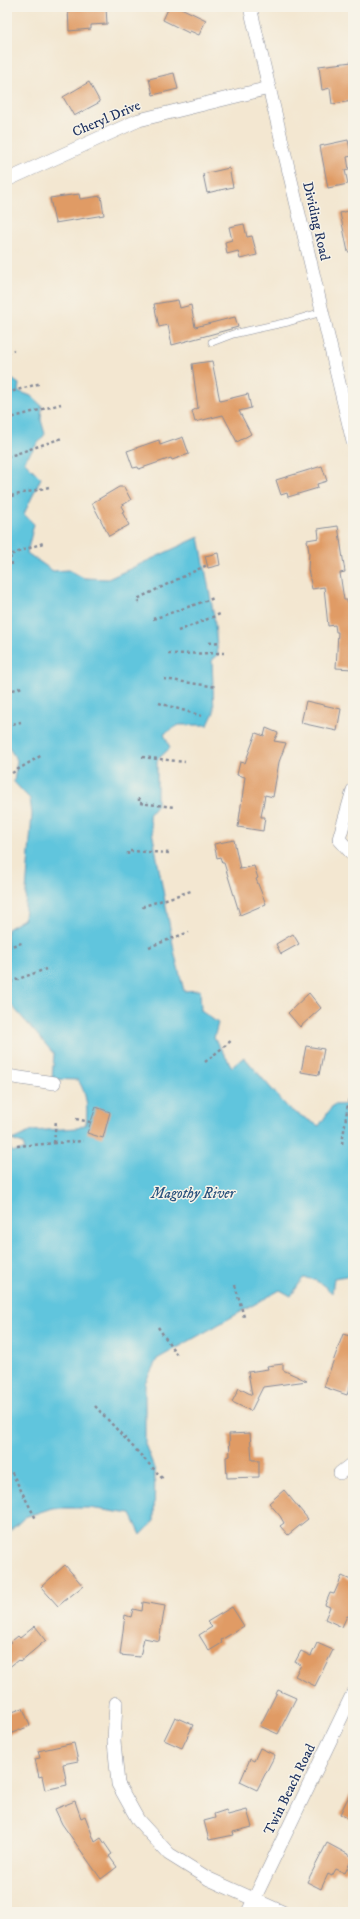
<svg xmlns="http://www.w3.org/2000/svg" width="360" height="1919" viewBox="0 0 360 1919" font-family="'IM FELL DW Pica',serif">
  <rect width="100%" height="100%" fill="#f7f3e8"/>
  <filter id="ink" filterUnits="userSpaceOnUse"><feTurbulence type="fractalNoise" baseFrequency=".025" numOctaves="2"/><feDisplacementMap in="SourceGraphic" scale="8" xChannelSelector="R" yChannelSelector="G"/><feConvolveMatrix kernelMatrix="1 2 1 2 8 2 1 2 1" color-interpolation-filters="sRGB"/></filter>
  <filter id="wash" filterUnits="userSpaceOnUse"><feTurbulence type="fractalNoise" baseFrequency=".012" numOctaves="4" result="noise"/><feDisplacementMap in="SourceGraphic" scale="16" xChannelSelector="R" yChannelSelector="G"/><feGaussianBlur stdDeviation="0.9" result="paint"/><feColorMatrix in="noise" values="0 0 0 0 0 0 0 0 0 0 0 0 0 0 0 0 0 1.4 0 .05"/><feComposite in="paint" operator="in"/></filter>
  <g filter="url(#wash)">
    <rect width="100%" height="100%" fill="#f3e7d1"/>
    <path fill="#60c5dd" stroke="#3e7a9e" d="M9,377L19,384L18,391L31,396L42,406L41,420L45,434L24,461L41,478L24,514L34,524L27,553L53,571L69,570L84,578L108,579L199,537L214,616L218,655L212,659L214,712L208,725H179L164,734L170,748L157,760V805L149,815L175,955L184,991L200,990L201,1011L218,1023L214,1038L232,1067L244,1057L289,1109L319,1126L333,1105L353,1104V1275L334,1278L332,1293C323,1285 316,1278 303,1278L291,1296L280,1290L157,1359L145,1383V1444L155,1470L154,1521L141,1535L131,1514L89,1508H52L25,1517L7,1534V1140L12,1152L25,1150L23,1144L12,1140L32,1131L78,1128L86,1124C88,1107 87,1094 78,1080L52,1079L54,1054L7,1000V929L24,919L32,814L30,799L14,782L17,760L7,745V378Z"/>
    <g id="blocks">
      <g fill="#e09b65">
        <polygon points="68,7 106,7 107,24 91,25 91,29 69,31"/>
        <polygon points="169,7 179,7 206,20 199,35 190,31 189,33 163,20"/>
        <polygon points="352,62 353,101 332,104 330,88 322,90 319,66"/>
        <polygon points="174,73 178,89 153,95 149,79"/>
        <polygon points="89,82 100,102 74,116 63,97"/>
        <polygon points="348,140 352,156 347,157 349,169 345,170 348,184 328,188 320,146"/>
        <polygon points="229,168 233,187 207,193 203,174"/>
        <polygon points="79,194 80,199 101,196 104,215 55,223 50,198"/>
        <polygon points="353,210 353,251 348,252 340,213"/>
        <polygon points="244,224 247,237 252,236 257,255 240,259 238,251 227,254 225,242 232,240 229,227"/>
        <polygon points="178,300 180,308 191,305 195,327 235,317 238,327 172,345 168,325 159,327 154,304"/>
        <polygon points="212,361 220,401 248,394 251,408 239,411 251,434 237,442 223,415 195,422 192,411 198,408 192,364"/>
        <polygon points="183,437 189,454 172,460 171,458 139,469 138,467 133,468 127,451 159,440 160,445"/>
        <polygon points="322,466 327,481 317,484 318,488 288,497 287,493 281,495 276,480"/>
        <polygon points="119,487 124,487 131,500 121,506 124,511 122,512 129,525 109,536 92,503"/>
        <polygon points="338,526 345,572 340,573 344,600 347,600 348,606 352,605 353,617 353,669 336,668 338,632 336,632 335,625 328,626 324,587 312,589 308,569 309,552 307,540 319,538 318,529"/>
        <polygon points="218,553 220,565 208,568 205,556"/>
        <polygon points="306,701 341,709 337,731 301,723"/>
        <polygon points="266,728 278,733 274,741 286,743 279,762 273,797 265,795 261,817 265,817 263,831 238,827 245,777 237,775 240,762 245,763 256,733 264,736"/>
        <polygon points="234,840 240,869 254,866 258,878 256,879 266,904 240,915 224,863 222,863 220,857 217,858 214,844"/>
        <polygon points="293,934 299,944 281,954 276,944"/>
        <polygon points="309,993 321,1008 300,1027 288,1013"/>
        <polygon points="306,1046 324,1049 319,1075 301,1072"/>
        <polygon points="96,1107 110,1112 103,1138 87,1133"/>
        <polygon points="343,1334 353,1337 353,1378 347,1395 324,1387"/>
        <polygon points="283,1364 283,1370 307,1381 263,1387 251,1411 232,1402 239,1388 252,1395 248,1372 268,1369 267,1366"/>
        <polygon points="250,1433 252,1460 259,1460 259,1477 227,1478 226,1457 230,1456 229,1434"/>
        <polygon points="284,1490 308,1519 288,1535 280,1526 284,1523 280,1516 269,1503"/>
        <polygon points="65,1565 83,1586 58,1606 41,1587"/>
        <polygon points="342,1576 353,1581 353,1610 350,1617 347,1616 342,1627 325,1619 330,1607 325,1605 330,1593 334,1594"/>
        <polygon points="143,1602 165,1606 159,1641 144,1638 140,1657 120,1655 125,1615 131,1617 133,1609 142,1611"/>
        <polygon points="232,1607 244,1626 221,1640 222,1643 209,1651 199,1635 212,1627 207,1622"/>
        <polygon points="35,1626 46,1640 20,1662 18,1660 7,1669 7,1645 18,1636 20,1638"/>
        <polygon points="317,1643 333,1650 315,1686 295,1676 301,1665 295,1662 301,1651 311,1656"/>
        <polygon points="278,1690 296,1698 278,1734 260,1726"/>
        <polygon points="23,1708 30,1726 7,1735 7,1714"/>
        <polygon points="175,1717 193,1725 182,1748 164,1740"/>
        <polygon points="74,1743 78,1761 63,1764 67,1785 45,1790 42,1776 39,1777 35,1759 40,1758 38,1751"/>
        <polygon points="260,1748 275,1755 257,1790 240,1782 250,1759 254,1761"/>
        <polygon points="353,1788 353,1821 340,1814"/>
        <polygon points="75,1801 81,1818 85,1816 95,1842 101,1838 112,1854 109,1856 117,1867 101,1879 62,1824 55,1809"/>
        <polygon points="226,1810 228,1815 247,1810 252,1827 233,1832 234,1835 209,1840 204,1821 215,1818 214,1814"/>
        <polygon points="327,1843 353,1857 345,1873 336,1869 332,1876 328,1874 321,1889 307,1882"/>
      </g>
    </g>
  </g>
  <g filter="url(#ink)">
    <use href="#blocks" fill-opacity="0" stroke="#878b98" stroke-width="1"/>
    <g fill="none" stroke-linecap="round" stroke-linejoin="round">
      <defs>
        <polyline id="lane" points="212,342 233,334 288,322 322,312"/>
        <g id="street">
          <polyline points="250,7 353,442"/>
          <polyline points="7,180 139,120 269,88"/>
          <polyline points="353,790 339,839 353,855"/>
          <polyline points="7,1076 54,1083"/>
          <polyline points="340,1473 353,1463"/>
          <polyline points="116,1703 114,1741 118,1784 138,1820 169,1854 209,1879 282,1912"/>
          <polyline points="248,1912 353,1693"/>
        </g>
      </defs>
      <use href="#lane" stroke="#878b98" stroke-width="8"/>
      <use href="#street" stroke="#878b98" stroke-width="14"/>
      <g stroke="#878b98" stroke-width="2.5" stroke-dasharray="3 3" stroke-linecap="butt">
        <polyline points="7,352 14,350"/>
        <polyline points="7,393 41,383"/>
        <polyline points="7,419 61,404"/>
        <polyline points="7,457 62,438"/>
        <polyline points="11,496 49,487"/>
        <polyline points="12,565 10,555 43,543"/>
        <polyline points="139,603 137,599 207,565"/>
        <polyline points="153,619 214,598"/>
        <polyline points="178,631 220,614"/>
        <polyline points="209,643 221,642"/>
        <polyline points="168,654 224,653"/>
        <polyline points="164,679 217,687"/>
        <polyline points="7,692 22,687"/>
        <polyline points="159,703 202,716"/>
        <polyline points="7,725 21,722"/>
        <polyline points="142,757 185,762"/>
        <polyline points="12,773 42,755"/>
        <polyline points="139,798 139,803 174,807"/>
        <polyline points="128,855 128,851 171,853"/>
        <polyline points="143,908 144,906 191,891"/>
        <polyline points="7,947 22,943"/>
        <polyline points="149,947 189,932"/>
        <polyline points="10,982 46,969"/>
        <polyline points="205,1062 232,1040"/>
        <polyline points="76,1119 90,1122"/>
        <polyline points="54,1143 56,1120"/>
        <polyline points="342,1144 349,1097"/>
        <polyline points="17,1146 83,1141"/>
        <polyline points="235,1285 244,1317"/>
        <polyline points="158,1327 177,1355"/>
        <polyline points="95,1406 163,1479"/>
        <polyline points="7,1473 11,1471 36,1519"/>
      </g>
      <use href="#lane" stroke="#fff" stroke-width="7"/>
      <use href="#street" stroke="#fff" stroke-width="13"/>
    </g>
  </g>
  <g text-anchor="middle" stroke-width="3" stroke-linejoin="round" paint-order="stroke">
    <g font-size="14" fill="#1b2f5e" stroke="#f7f3e8">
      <text transform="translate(106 118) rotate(-23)" y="5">Cheryl Drive</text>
      <text transform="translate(317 221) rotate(77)" y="5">Dividing Road</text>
      <text transform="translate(289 1789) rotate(-64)" y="5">Twin Beach Road</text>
    </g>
    <g font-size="15" font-style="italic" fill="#2c547e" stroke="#f7f3e8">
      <text x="193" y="1198">Magothy River</text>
    </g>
  </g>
  <rect width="360" height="1919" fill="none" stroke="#f7f3e8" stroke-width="24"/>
</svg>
